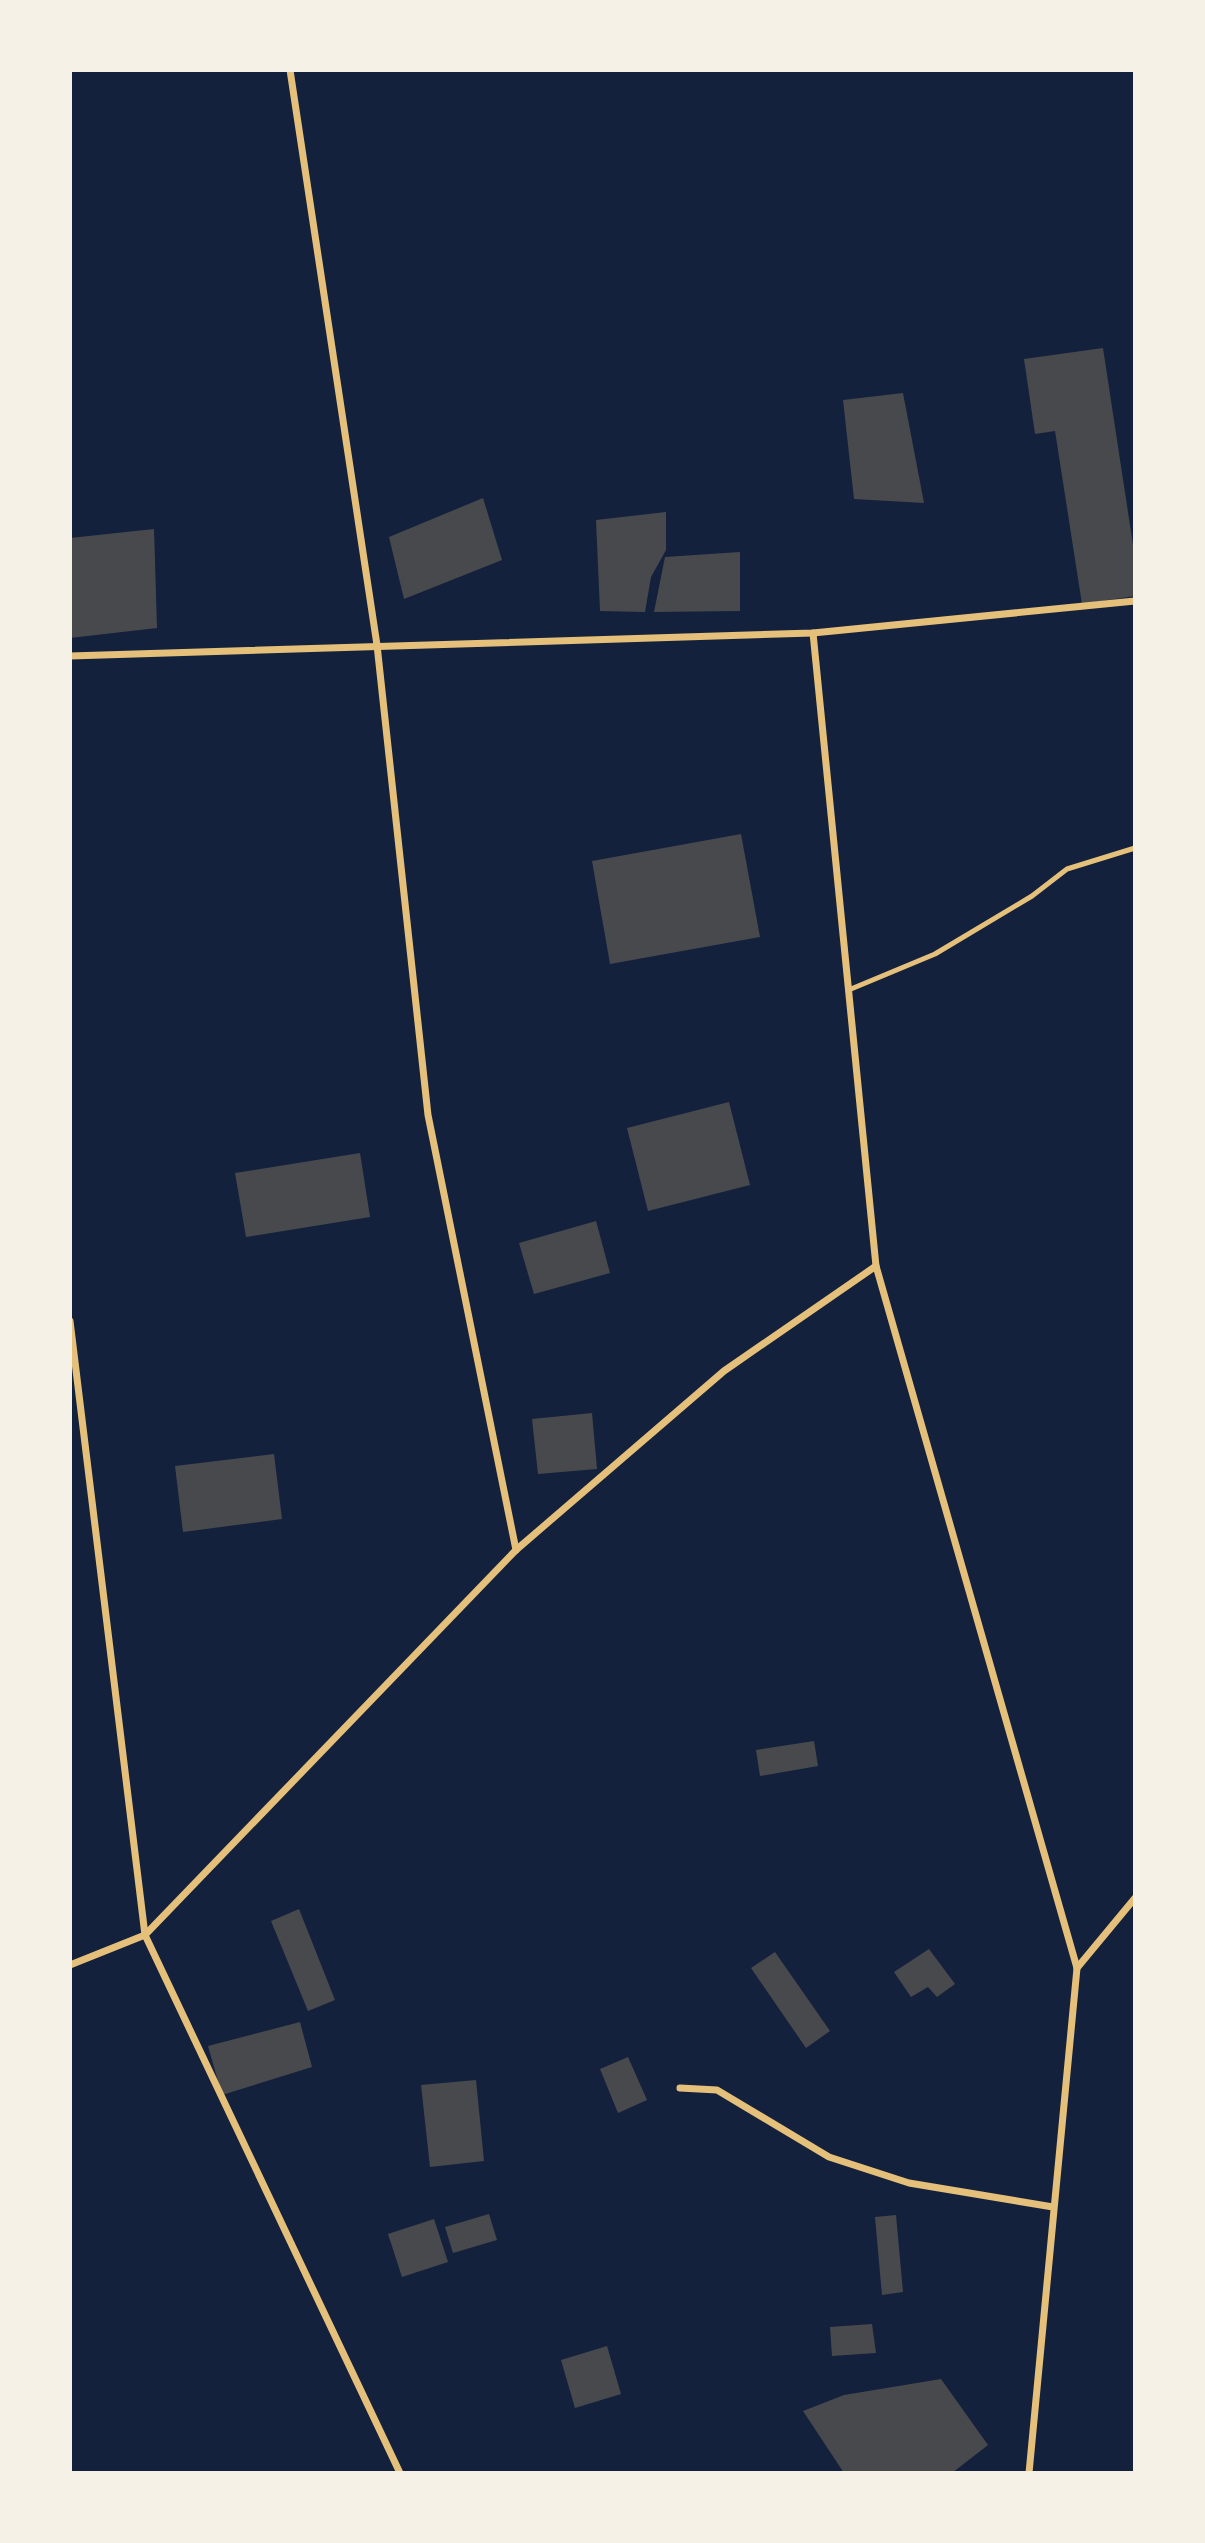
<svg xmlns="http://www.w3.org/2000/svg" width="1205" height="2543" viewBox="0 0 1205 2543" font-family="'Varela Round',sans-serif">
  <rect width="100%" height="100%" fill="#14213d"/>
  <g fill="#48494c">
    <polygon points="1103,348 1135,558 1135,596 1082,604 1055,431 1035,434 1024,359"/>
    <polygon points="903,393 924,503 854,499 843,400"/>
    <polygon points="483,498 502,560 404,599 389,537"/>
    <polygon points="666,512 666,550 651,577 645,612 600,611 596,520"/>
    <polygon points="154,529 157,628 70,638 70,538"/>
    <polygon points="740,552 740,611 654,612 665,557"/>
    <polygon points="741,834 760,937 610,964 592,861"/>
    <polygon points="729,1102 750,1185 648,1211 627,1128"/>
    <polygon points="360,1153 370,1217 246,1237 235,1173"/>
    <polygon points="596,1221 610,1273 534,1294 519,1243"/>
    <polygon points="592,1413 597,1469 538,1474 532,1419"/>
    <polygon points="274,1454 282,1519 183,1532 175,1466"/>
    <polygon points="814,1741 818,1766 760,1776 756,1750"/>
    <polygon points="299,1909 335,2000 308,2011 271,1921"/>
    <polygon points="929,1949 955,1984 937,1997 928,1987 911,1997 894,1972"/>
    <polygon points="775,1952 830,2031 806,2048 751,1968"/>
    <polygon points="300,2022 312,2067 222,2095 208,2046"/>
    <polygon points="628,2057 647,2100 618,2113 600,2069"/>
    <polygon points="476,2080 484,2161 430,2167 421,2085"/>
    <polygon points="489,2214 497,2240 453,2253 445,2227"/>
    <polygon points="896,2215 903,2292 882,2295 875,2217"/>
    <polygon points="434,2219 448,2262 402,2277 388,2234"/>
    <polygon points="872,2324 876,2353 832,2356 830,2327"/>
    <polygon points="607,2346 621,2394 575,2408 561,2360"/>
    <polygon points="941,2379 988,2445 952,2473 844,2473 803,2411 844,2395"/>
  </g>
  <g fill="none" stroke-linecap="round" stroke-linejoin="round">
    <polyline stroke="#e5c07b" stroke-width="5" points="851,989 935,954 1032,896 1067,869 1135,848"/>
    <g stroke="#e5c07b" stroke-width="7">
      <polyline points="290,70 377,645 428,1115 516,1550"/>
      <polyline points="813,633 876,1266 1077,1968 1029,2473"/>
      <polyline points="70,656 813,633 1135,601"/>
      <polyline points="70,1321 145,1935 400,2473"/>
      <polyline points="70,1965 145,1935 516,1550 724,1371 876,1266"/>
      <polyline points="1077,1968 1135,1898"/>
      <polyline points="680,2088 717,2090 829,2157 909,2183 1053,2207"/>
    </g>
  </g>
  <rect width="1205" height="2543" fill="none" stroke="#f6f1e7" stroke-width="144"/>
</svg>
